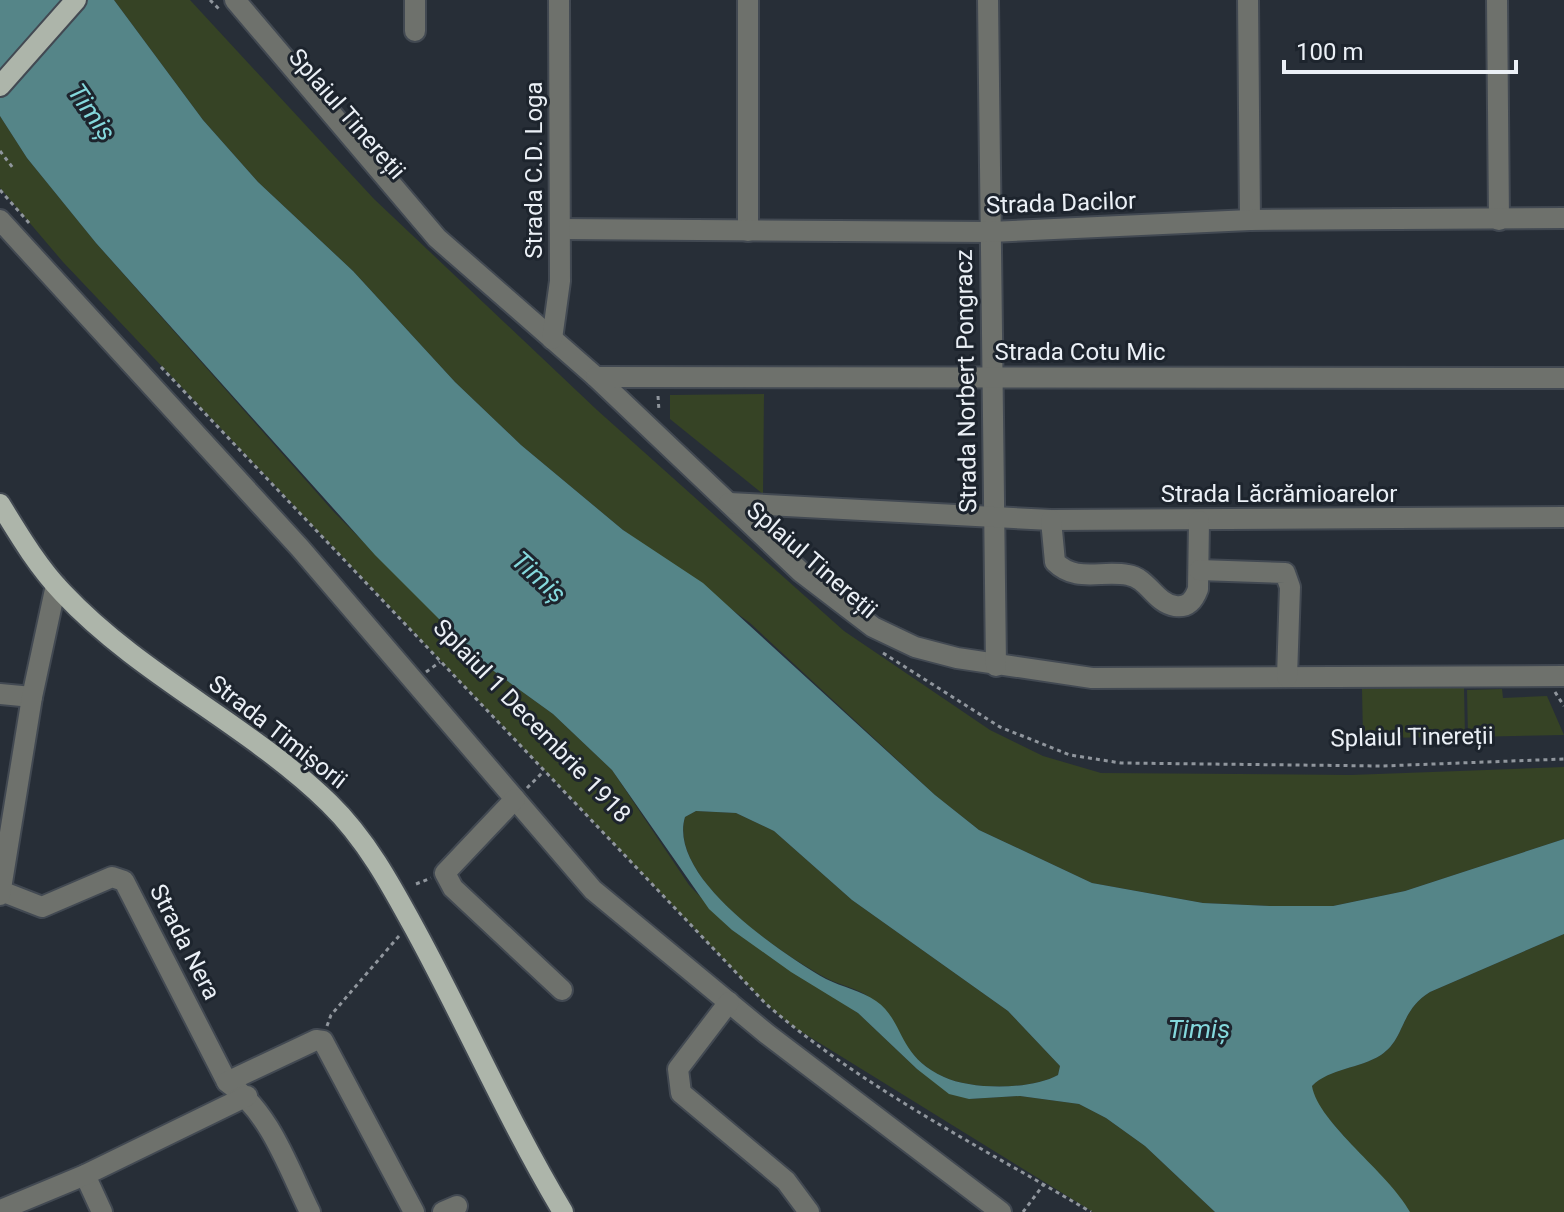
<svg xmlns="http://www.w3.org/2000/svg" width="1564" height="1212" viewBox="0 0 1564 1212" font-family="Roboto,sans-serif">
  <rect width="100%" height="100%" fill="#272e37"/>
  <g fill="#364325">
    <polygon points="114,0 190,0 374,199 597,410 844,631 990,730 1043,756 1101,773 1351,775 1564,767 1564,839 1405,891 1333,906 1270,906 1203,903 1092,883 979,830 935,795 750,623 623,530 521,445 455,382 353,271 258,182 203,120"/>
    <polygon points="0,116 27,158 96,243 333,511 484,664 553,714 612,770 689,885 732,930 858,1013 917,1069 969,1099 1020,1096 1079,1104 1106,1118 1145,1146 1215,1212 1093,1212 792,1026 766,1004 63,262 0,188"/>
    <polygon points="764,394 763,494 670,419 670,395"/>
    <polygon points="1464,687 1465,737 1363,738 1362,689"/>
    <polygon points="1502,689 1503,698 1547,696 1564,735 1468,737 1467,690"/>
    <path d="M696,811L736,813L774,831L852,900L1008,1011L1060,1066L1058,1075C1031,1090 972,1090 944,1077C903,1059 900,1024 870,998C860,989 839,985 826,978C780,953 668,878 685,817Z"/>
    <path d="M1564,934V1212H1410L1314,1102L1312,1086C1329,1068 1359,1069 1381,1055C1406,1038 1399,1011 1430,992Z"/>
  </g>
  <path fill="#558588" fill-rule="evenodd" d="M0,0H114L203,120L258,182L353,271L455,382L521,445L623,530L703,583L935,795L979,830L1092,883L1203,903L1270,906H1333L1405,891L1564,839V934L1430,992C1399,1011 1406,1038 1381,1055C1359,1069 1330,1068 1312,1086C1318,1123 1389,1173 1410,1212H1215L1145,1146L1106,1118L1079,1104L1020,1096L969,1099L949,1094L917,1069L858,1013L791,972L732,930L709,909L612,770L553,714L484,664L375,555L96,243L27,158L0,116ZM696,811L736,813L774,831L852,900L1008,1011L1060,1066L1058,1075C1031,1090 972,1090 944,1077C896,1055 905,1021 876,1001C862,991 842,987 826,979C781,953 667,877 685,817Z"/>
  <g fill="none" stroke-linecap="round" stroke-linejoin="round">
    <defs>
      <g id="minor">
        <polyline points="235,0 437,238 596,377 801,572 873,627 915,647 957,658 1092,678 1564,676"/>
        <polyline points="415,0 415,31"/>
        <polyline points="748,0 748,231"/>
        <polyline points="988,0 996,666"/>
        <polyline points="1248,0 1250,220"/>
        <polyline points="1497,0 1499,220"/>
        <polyline points="0,220 300,548 593,890 767,1034 1001,1212"/>
        <polyline points="561,229 990,232 1250,220 1564,218"/>
        <polyline points="552,339 560,281 559,0"/>
        <polyline points="596,377 1564,378"/>
        <polyline points="729,503 1051,520 1564,517"/>
        <path d="M1051,520L1055,562C1076,583 1101,570 1128,575C1148,578 1155,603 1175,606C1188,608 1194,600 1198,589L1199,521"/>
        <polyline points="1199,570 1285,573 1290,587 1287,677"/>
        <polyline points="0,694 32,697"/>
        <polyline points="515,799 445,873 453,888 562,990"/>
        <path d="M1,891L42,907L112,877L124,881L227,1082C270,1112 287,1165 310,1212"/>
        <polyline points="0,895 32,697 56,585"/>
        <polyline points="729,1002 678,1069 681,1093 786,1181 809,1212"/>
        <polyline points="227,1082 316,1040 323,1041 414,1212"/>
        <polyline points="85,1175 102,1212"/>
        <polyline points="3,1209 85,1175 247,1096"/>
        <polyline points="443,1212 457,1206"/>
      </g>
      <g id="major">
        <polyline points="0,86 76,0"/>
        <path d="M0,504C19,535 38,567 63,593C141,676 248,724 329,803C367,840 392,887 417,933C467,1025 509,1122 563,1212"/>
      </g>
    </defs>
    <use href="#minor" stroke="#424952" stroke-width="24"/>
    <use href="#major" stroke="#424952" stroke-width="24"/>
    <g stroke="#90969d" stroke-width="3" stroke-dasharray="4 4" stroke-linecap="butt">
      <polyline points="210,0 219,9"/>
      <polyline points="0,151 13,168"/>
      <polyline points="0,190 29,223"/>
      <path d="M161,367L766,1004C863,1088 981,1147 1091,1212"/>
      <polyline points="658,396 659,411"/>
      <polyline points="883,653 1000,727 1070,755 1121,763 1382,766 1564,759"/>
      <polyline points="426,672 440,662"/>
      <polyline points="1555,692 1564,706"/>
      <polyline points="527,788 544,771"/>
      <polyline points="416,884 431,878"/>
      <polyline points="327,1026 331,1015 399,936"/>
      <polyline points="1023,1212 1044,1184"/>
    </g>
    <use href="#minor" stroke="#6e716c" stroke-width="20"/>
    <use href="#major" stroke="#adb5aa" stroke-width="20"/>
  </g>
  <g text-anchor="middle" stroke-width="6" stroke-linejoin="round" paint-order="stroke">
    <g font-size="24" fill="#ebf0f6" stroke="#1d242d">
      <text transform="translate(347 114) rotate(49)" y="8">Splaiul Tinereții</text>
      <text transform="translate(534 170) rotate(-90)" y="8">Strada C.D. Loga</text>
      <text transform="translate(1061 203) rotate(-2)" y="8">Strada Dacilor</text>
      <text x="1080" y="360">Strada Cotu Mic</text>
      <text transform="translate(966 381) rotate(-91)" y="8">Strada Norbert Pongracz</text>
      <text x="1279" y="502">Strada Lăcrămioarelor</text>
      <text transform="translate(812 560) rotate(41)" y="8">Splaiul Tinereții</text>
      <text transform="translate(532 721) rotate(46)" y="8">Splaiul 1 Decembrie 1918</text>
      <text transform="translate(278 732) rotate(38)" y="8">Strada Timișorii</text>
      <text transform="translate(1412 737) rotate(-1)" y="8">Splaiul Tinereții</text>
      <text transform="translate(185 942) rotate(63)" y="8">Strada Nera</text>
    </g>
    <g font-size="26" font-style="italic" fill="#84d8dc" stroke="#1d242d">
      <text transform="translate(92 112) rotate(55)" y="9">Timiș</text>
      <text transform="translate(539 577) rotate(42)" y="9">Timiș</text>
      <text x="1199" y="1038">Timiș</text>
    </g>
  </g>
  <path d="M1284 60v12h232v-12" fill="none" stroke="#ebf0f6" stroke-width="4"/>
  <text x="1296" y="60" font-size="24" fill="#ebf0f6" stroke="#1d242d" stroke-width="6" paint-order="stroke">100 m</text>
</svg>
